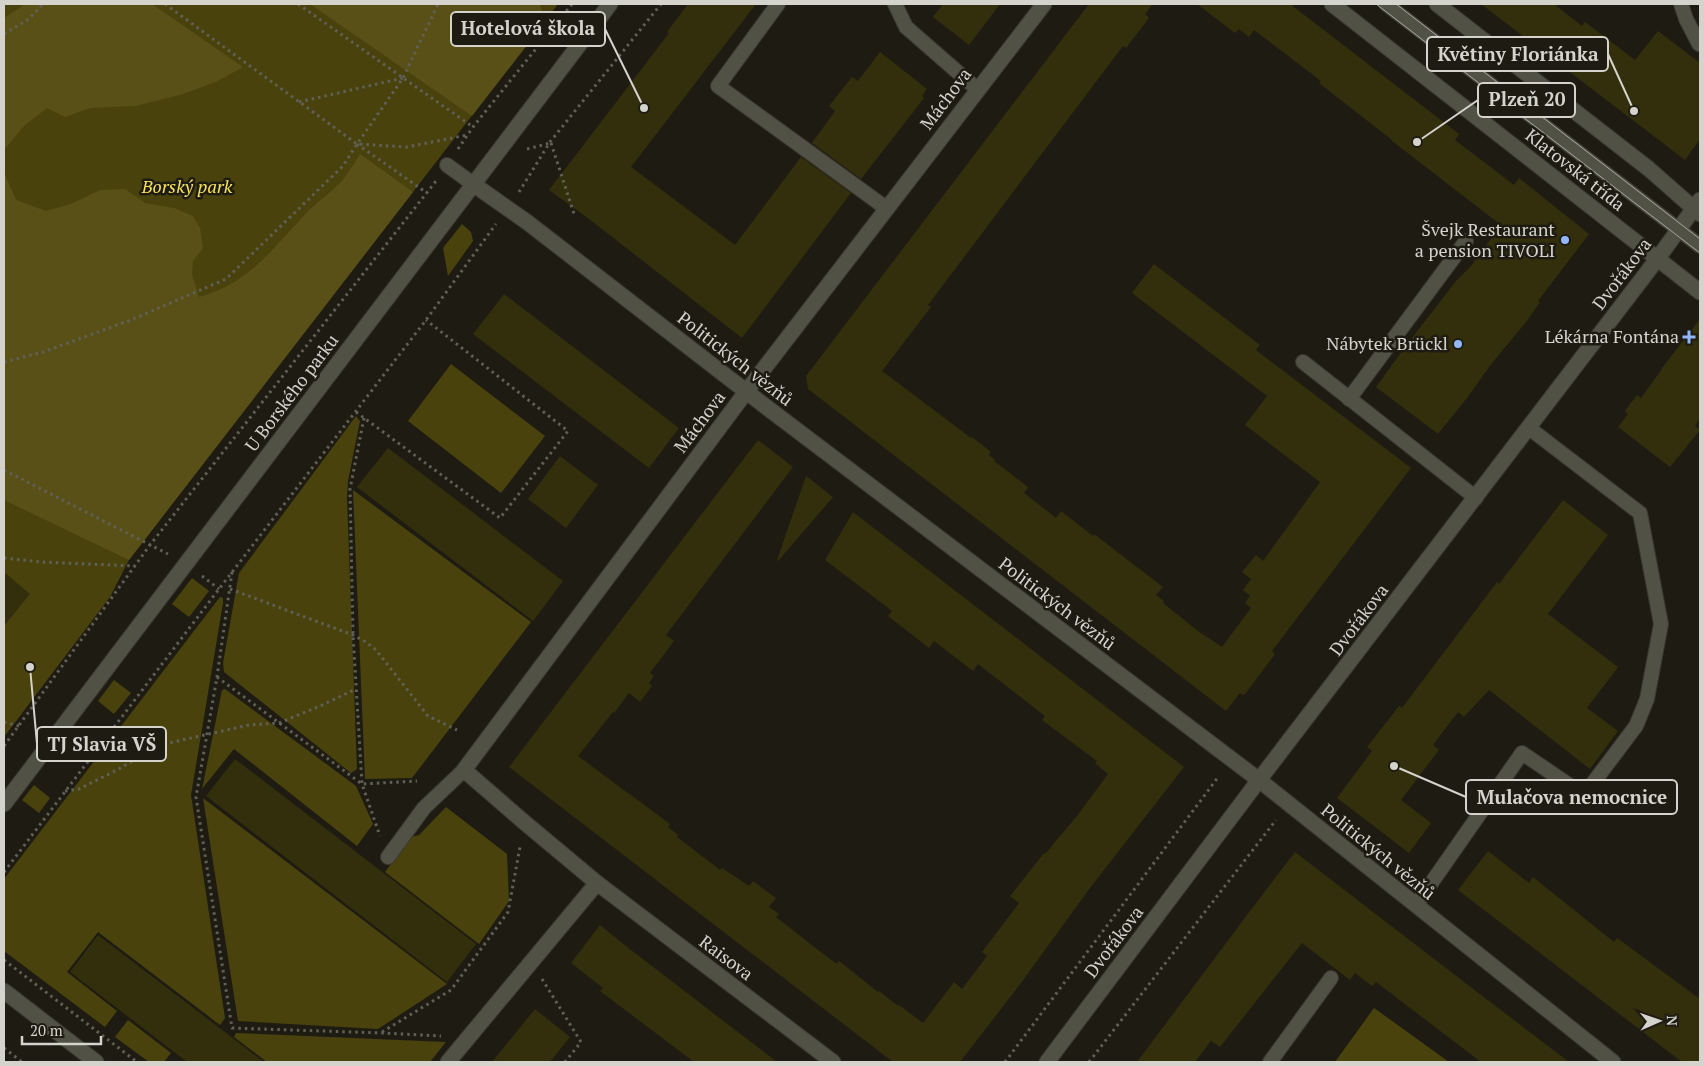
<svg xmlns="http://www.w3.org/2000/svg" width="1704" height="1066" viewBox="0 0 1704 1066" font-family="'PT Serif',serif">
  <rect width="100%" height="100%" fill="#1e1c12"/>
  <g fill="#49420d">
    <polygon points="4,4 558,4 129,560 110,597 4,737"/>
    <polygon points="462,224 471,232 473,241 448,276 443,248"/>
    <polygon points="451,364 545,436 501,493 408,421"/>
    <polygon points="356,416 360,421 348,481 347,497 357,769 351,773 224,672 223,663 239,573"/>
    <polygon points="353,490 531,622 412,778 365,779"/>
    <polygon points="192,578 209,591 189,617 172,604"/>
    <polygon points="220,597 223,598 223,603 191,795 225,1018 220,1025 98,932 67,972 117,1011 105,1027 4,951 4,879"/>
    <polygon points="114,680 131,693 114,714 98,701"/>
    <polygon points="225,689 356,786 373,824 357,846 234,749 202,789 222,690"/>
    <polygon points="34,785 50,798 39,813 22,800"/>
    <polygon points="203,798 447,984 378,1029 238,1021"/>
    <polygon points="446,807 507,854 509,901 479,944 385,872 411,837 419,835"/>
    <polygon points="1374,1008 1449,1062 1335,1062"/>
    <polygon points="128,1020 171,1053 164,1062 149,1062 115,1037"/>
    <polygon points="236,1033 446,1042 430,1062 267,1062 234,1037"/>
  </g>
  <g fill="#595017">
    <path d="M25,4H152L243,67L216,82L180,95L135,106L90,108L65,117L47,108L24,126L5,149L4,172L16,200L46,211L71,204L100,190L125,189L145,203L174,208L193,216L200,228L203,248L193,261L192,274L199,297C250,283 274,247 308,211C320,199 335,190 345,177C350,170 355,162 360,154L413,192L129,560L4,500V18Z"/>
    <polygon points="310,4 540,4 545,22 472,116"/>
  </g>
  <g fill="#332e0c">
    <polygon points="688,4 756,4 631,167 735,245 801,157 851,193 742,338 589,219 549,190 669,33 667,32"/>
    <polygon points="943,4 1000,4 969,45 933,17"/>
    <polygon points="1089,4 1153,4 1145,14 1149,18 1126,48 1123,46 928,305 931,307 882,371 971,438 972,437 991,452 989,455 995,460 994,461 1028,487 1024,493 1056,518 1061,511 1093,536 1094,534 1163,587 1156,595 1164,601 1163,603 1198,631 1222,647 1251,608 1245,603 1250,596 1243,590 1251,579 1242,572 1256,555 1263,561 1320,482 1245,425 1267,396 1132,293 1154,264 1260,345 1256,350 1411,468 1272,651 1275,654 1246,693 1243,695 1240,693 1226,711 808,389 806,376"/>
    <polygon points="1197,4 1290,4 1459,134 1455,140 1514,185 1519,178 1589,234 1538,301 1540,302 1527,321 1492,363 1467,398 1438,434 1376,387 1408,343 1456,281 1471,266 1501,225 1392,141 1392,140 1319,83 1321,81 1254,30 1249,37 1239,29 1235,33"/>
    <polygon points="1481,4 1554,4 1582,26 1585,22 1635,60 1658,31 1700,63 1700,139 1685,160"/>
    <polygon points="880,52 927,89 922,96 924,98 861,179 812,143 835,111 829,106 852,77 858,81"/>
    <polygon points="504,294 679,428 649,468 473,334"/>
    <polygon points="1700,319 1700,418 1695,426 1700,430 1670,467 1618,427 1628,414 1625,411 1637,395 1641,398 1662,369 1662,368"/>
    <polygon points="758,440 793,467 666,635 674,641 650,673 654,676 649,683 652,686 640,702 629,693 614,713 613,712 578,756 670,824 668,827 678,835 677,837 720,870 722,868 749,886 753,881 776,898 769,907 779,914 776,917 813,946 837,964 839,961 878,992 879,991 898,1006 899,1005 923,1023 954,982 962,989 987,956 982,952 1019,903 1010,896 1044,853 1045,854 1077,816 1108,774 1095,763 1097,761 1042,720 1045,716 978,664 973,671 934,641 929,648 888,616 892,611 825,560 853,512 1184,767 1090,888 1021,983 960,1062 893,1062 509,767"/>
    <polygon points="388,448 563,581 533,621 357,487"/>
    <polygon points="560,456 598,485 566,528 528,499"/>
    <polygon points="806,476 833,497 778,561 777,560"/>
    <polygon points="1563,500 1608,535 1548,614 1618,667 1587,708 1618,731 1590,769 1489,690 1464,717 1458,712 1433,745 1439,750 1401,800 1431,823 1409,853 1337,798 1372,751 1367,747 1399,706 1402,708 1497,582 1499,584"/>
    <polygon points="4,572 30,594 4,626"/>
    <polygon points="235,759 476,944 447,982 206,796"/>
    <polygon points="1488,851 1529,883 1533,877 1614,942 1617,938 1700,999 1700,1062 1682,1062 1458,890"/>
    <polygon points="1295,852 1468,985 1569,1062 1481,1062 1376,982 1372,986 1355,973 1350,980 1302,943 1220,1047 1211,1041 1195,1062 1137,1062 1256,903"/>
    <polygon points="600,925 631,950 777,1062 694,1062 600,991 603,988 571,963"/>
    <polygon points="98,935 264,1062 187,1062 70,972"/>
    <polygon points="535,1009 570,1037 550,1062 492,1062"/>
  </g>
  <g fill="none" stroke-linecap="round" stroke-linejoin="round">
    <defs>
      <g id="lane">
        <polyline points="778,4 718,86 886,208"/>
        <polyline points="895,4 906,27 977,89"/>
        <polyline points="1386,4 1700,246"/>
        <polyline points="1681,4 1686,19 1699,44"/>
        <polyline points="447,165 473,184"/>
        <polyline points="1303,362 1476,498"/>
        <polyline points="1349,399 1466,241"/>
        <polyline points="388,857 424,808 464,770"/>
        <polyline points="1416,905 1522,753 1575,789 1590,787 1636,726 1647,699 1661,624 1640,513 1529,428"/>
        <polyline points="1270,1062 1331,978"/>
      </g>
      <g id="street">
        <polyline points="473,184 527,222 765,406 1259,780 1613,1062"/>
        <polyline points="4,804 610,4"/>
        <polyline points="4,991 96,1062"/>
        <polyline points="448,1062 597,883"/>
        <polyline points="833,1062 597,883 524,822 464,770 746,392 1044,4"/>
        <polyline points="1047,1062 1259,780 1658,258 1700,200"/>
      </g>
      <g id="secondary">
        <polyline points="1332,4 1700,292"/>
        <polyline points="1437,4 1649,169 1700,214"/>
      </g>
    </defs>
    <use href="#lane" stroke="#393832" stroke-width="16"/>
    <use href="#street" stroke="#393832" stroke-width="17"/>
    <use href="#secondary" stroke="#393832" stroke-width="17"/>
    <g stroke="#616057" stroke-width="3" stroke-dasharray="2.5 4" stroke-linecap="butt">
      <polyline points="165,4 357,144 407,147 467,135"/>
      <polyline points="298,4 473,127"/>
      <polyline points="4,34 29,19 43,4"/>
      <polyline points="299,102 403,78"/>
      <polyline points="551,143 575,217"/>
      <polyline points="357,144 427,193"/>
      <polyline points="458,149 473,127 572,4"/>
      <polyline points="527,149 550,143"/>
      <polyline points="519,192 550,142 661,4"/>
      <polyline points="4,362 43,352 131,320 226,279 343,166 357,144 403,78 438,4"/>
      <polyline points="356,412 500,518 568,431 426,320"/>
      <polyline points="364,418 350,489 353,635 362,784 380,836"/>
      <polyline points="4,470 168,554"/>
      <polyline points="4,558 41,562 135,566"/>
      <polyline points="232,572 217,677 196,797 232,1028 382,1033 441,1036"/>
      <polyline points="202,576 219,589"/>
      <polyline points="230,589 353,635 366,642 376,650 428,716 457,730"/>
      <polyline points="217,677 362,784 417,781"/>
      <polyline points="4,722 19,726"/>
      <polyline points="4,746 150,545 436,181"/>
      <polyline points="65,791 79,789 117,770 160,745 249,725 279,723 320,706 356,689"/>
      <polyline points="4,872 219,589 426,320 496,224"/>
      <polyline points="4,960 137,1062"/>
      <polyline points="542,979 581,1042 565,1062"/>
      <polyline points="382,1032 451,990 508,912 520,847"/>
      <polyline points="4,1048 22,1062"/>
      <polyline points="1005,1062 1219,776"/>
      <polyline points="1089,1062 1276,820"/>
    </g>
    <use href="#lane" stroke="#525145" stroke-width="14"/>
    <use href="#street" stroke="#525145" stroke-width="15"/>
    <use href="#secondary" stroke="#525145" stroke-width="15"/>
    <g stroke="#a8a79f" stroke-width="1">
      <polyline points="1376,4 1700,253"/>
      <polyline points="1396,4 1700,239"/>
    </g>
  </g>
  <g fill="#93b7fd" stroke="#1e1c12" stroke-width="2">
    <circle cx="1565" cy="240" r="5"/>
    <path d="M1686.5 329.5h5v5h5v5h-5v5h-5v-5h-5v-5h5z"/>
    <circle cx="1458" cy="344" r="5"/>
  </g>
  <g text-anchor="middle" stroke-width="5" stroke-linejoin="round" paint-order="stroke">
    <g font-size="18" fill="#d4d3cc" stroke="#1e1c12">
      <text transform="translate(946 99) rotate(-53)" y="6">Máchova</text>
      <text transform="translate(1575 170) rotate(38)" y="6">Klatovská třída</text>
      <text transform="translate(1622 274) rotate(-53)" y="6">Dvořákova</text>
      <text transform="translate(735 359) rotate(38)" y="6">Politických vězňů</text>
      <text transform="translate(292 393) rotate(-53)" y="6">U Borského parku</text>
      <text transform="translate(700 422) rotate(-53)" y="6">Máchova</text>
      <text transform="translate(1057 604) rotate(37)" y="6">Politických vězňů</text>
      <text transform="translate(1359 620) rotate(-53)" y="6">Dvořákova</text>
      <text transform="translate(1378 852) rotate(39)" y="6">Politických vězňů</text>
      <text transform="translate(1114 942) rotate(-53)" y="6">Dvořákova</text>
      <text transform="translate(726 958) rotate(37)" y="6">Raisova</text>
    </g>
    <g font-size="18" font-style="italic" fill="#f9e356" stroke="#1e1c12">
      <text x="187" y="193">Borský park</text>
    </g>
    <g font-size="18" fill="#d4d3cc" stroke="#1e1c12" text-anchor="end">
      <text x="1555" y="236">Švejk Restaurant<tspan x="1555" dy="21">a pension TIVOLI</tspan></text>
      <text x="1679" y="343">Lékárna Fontána</text>
      <text x="1448" y="350">Nábytek Brückl</text>
    </g>
  </g>
  <path fill="none" stroke="#d4d3cc" stroke-width="2" d="M644 108L605 29M1634 111L1608 54M1417 142L1478 100M30 667L37 744M1394 766L1466 797"/>
  <g fill="#d4d3cc" stroke="#1e1c12" stroke-width="2">
    <circle cx="644" cy="108" r="5"/>
    <circle cx="1634" cy="111" r="5"/>
    <circle cx="1417" cy="142" r="5"/>
    <circle cx="30" cy="667" r="5"/>
    <circle cx="1394" cy="766" r="5"/>
  </g>
  <g fill="#1e1c12" stroke="#d4d3cc" stroke-width="2">
    <rect x="451" y="12" width="154" height="34" rx="5"/>
    <rect x="1427" y="37" width="181" height="34" rx="5"/>
    <rect x="1478" y="83" width="97" height="34" rx="5"/>
    <rect x="37" y="727" width="129" height="34" rx="5"/>
    <rect x="1466" y="780" width="211" height="34" rx="5"/>
  </g>
  <g font-size="19" text-anchor="middle" font-weight="bold" fill="#d4d3cc">
    <text x="528" y="35">Hotelová škola</text>
    <text x="1518" y="61">Květiny Floriánka</text>
    <text x="1527" y="106">Plzeň 20</text>
    <text x="102" y="751">TJ Slavia VŠ</text>
    <text x="1572" y="804">Mulačova nemocnice</text>
  </g>
  <rect width="1704" height="1066" fill="none" stroke="#d4d3cc" stroke-width="10"/>
  <g transform="translate(1659 1021) rotate(88)" stroke="#1e1c12" stroke-width="4" paint-order="stroke">
  <path d="M0-4L9 19L0 12L-9 19Z" fill="#d4d3cc"/>
  <text y="-8" font-size="14" font-weight="bold" text-anchor="middle" fill="#d4d3cc">N</text>
  </g>
  <path d="M22 1036v8h79v-8" fill="none" stroke="#d4d3cc" stroke-width="2.5"/>
  <text x="30" y="1036" font-size="15" fill="#d4d3cc" stroke="#1e1c12" stroke-width="4" paint-order="stroke">20 m</text>
</svg>
